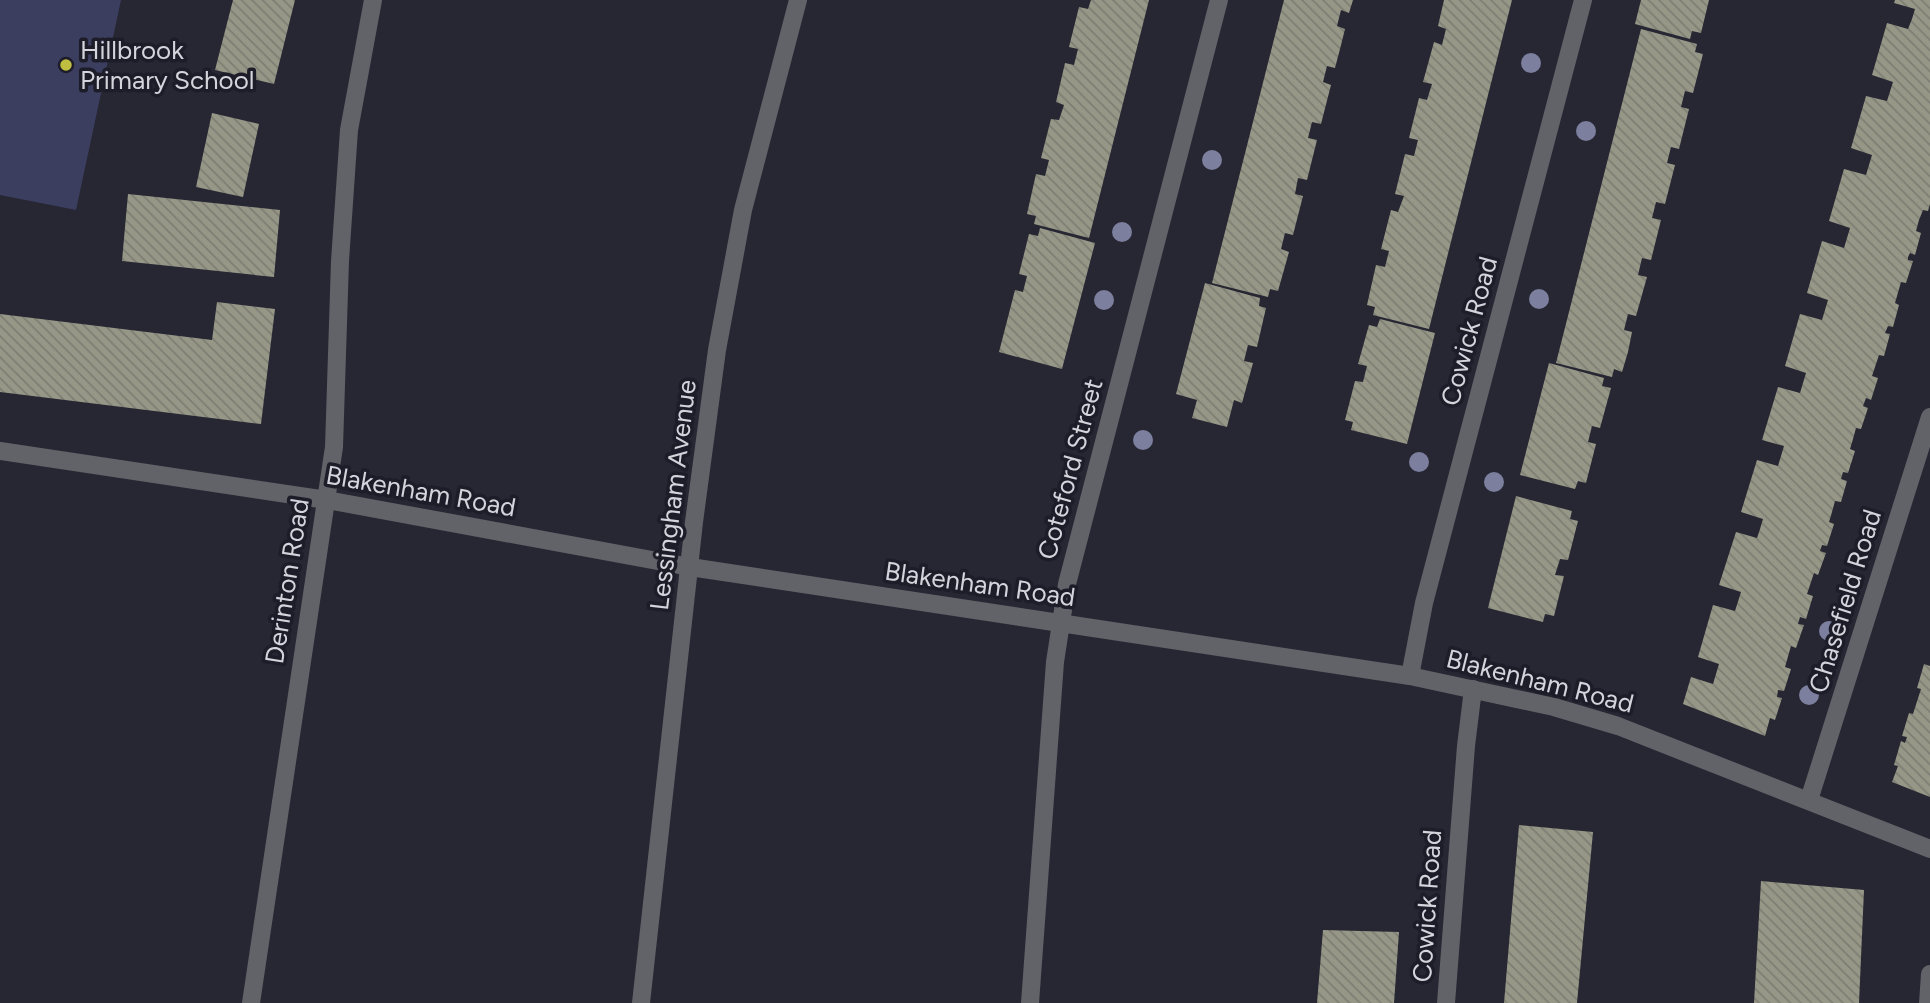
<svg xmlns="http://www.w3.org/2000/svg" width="1930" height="1003" viewBox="0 0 1930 1003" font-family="Figtree,sans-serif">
  <defs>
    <pattern id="building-back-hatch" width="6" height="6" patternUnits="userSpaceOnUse" patternTransform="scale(1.75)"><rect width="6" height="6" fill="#979788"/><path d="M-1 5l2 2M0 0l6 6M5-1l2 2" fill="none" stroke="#7d7d73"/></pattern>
  </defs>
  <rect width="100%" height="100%" fill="#262732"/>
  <polygon fill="#3c3e60" points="0,0 121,0 76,210 0,195"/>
  <g fill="url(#building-back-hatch)">
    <polygon points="233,0 295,0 274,84 215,70"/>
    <polygon points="1091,0 1149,0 1089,238 1034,224 1036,216 1027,214 1036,174 1045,176 1049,160 1041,158 1051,119 1059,120 1064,105 1056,102 1065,63 1074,65 1078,49 1069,47 1079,7 1088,9"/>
    <polygon points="1284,0 1353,0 1349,13 1341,10 1337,26 1345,29 1340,49 1335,68 1327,66 1323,82 1331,85 1321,124 1312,122 1308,138 1317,140 1307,180 1298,178 1295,194 1303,196 1293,235 1285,233 1281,249 1289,252 1278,291 1270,289 1268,297 1212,283"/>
    <polygon points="1444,0 1512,0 1429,329 1373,315 1375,307 1367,305 1376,265 1385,267 1389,251 1381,249 1391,210 1398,212 1404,196 1395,194 1405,154 1414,156 1418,140 1409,138 1419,98 1427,100 1432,84 1423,82 1434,42 1442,45 1446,29 1438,26"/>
    <polygon points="1641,0 1709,0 1701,33 1692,31 1690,39 1635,24"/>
    <polygon points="1895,0 1930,0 1930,204 1928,211 1923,210 1919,220 1916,231 1921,233 1915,255 1910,253 1908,257 1908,260 1913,261 1906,283 1901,282 1895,303 1899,305 1893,327 1888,326 1885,333 1890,334 1884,356 1879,355 1872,376 1878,378 1871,400 1866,398 1863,406 1868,408 1861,429 1856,428 1853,439 1850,449 1855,451 1848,473 1843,472 1841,479 1847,481 1841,502 1835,501 1832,512 1829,522 1834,524 1827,546 1822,545 1820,551 1826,553 1818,575 1814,573 1807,594 1813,596 1806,619 1800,617 1798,624 1804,625 1796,648 1791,646 1785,667 1791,669 1784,691 1778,690 1777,697 1782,698 1775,720 1770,718 1765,736 1683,704 1691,677 1713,684 1719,664 1698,657 1713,605 1735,611 1741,592 1719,585 1736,532 1757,538 1760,529 1763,519 1741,512 1757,460 1778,466 1784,446 1762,440 1778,387 1800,393 1806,373 1785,366 1800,314 1822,320 1828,300 1807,293 1822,241 1844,248 1850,228 1829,221 1844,169 1866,175 1872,155 1851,148 1866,96 1887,101 1893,82 1872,75 1887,23 1908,29 1912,19 1915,9 1894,3"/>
    <polygon points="1641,29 1697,44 1695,52 1703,54 1693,93 1685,91 1681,107 1689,109 1679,149 1671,147 1667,163 1675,165 1665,204 1656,202 1652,218 1661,220 1651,260 1642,258 1638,275 1647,277 1636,316 1628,314 1624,330 1632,332 1628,352 1622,372 1614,369 1612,377 1556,363"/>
    <polygon points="212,113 259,124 243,197 196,187"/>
    <polygon points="128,194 280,210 274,277 122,261"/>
    <polygon points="1040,228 1095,243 1062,369 999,352 1015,290 1023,292 1027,276 1019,274 1029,234 1038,236"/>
    <polygon points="1205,283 1260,298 1259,306 1266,308 1257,347 1248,345 1244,361 1253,363 1242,403 1234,400 1227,427 1192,418 1197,400 1176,394"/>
    <polygon points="217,302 275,309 261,424 0,392 0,314 212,340"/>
    <polygon points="1380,319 1435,333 1407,444 1351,430 1353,422 1345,420 1355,381 1363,382 1367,366 1358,364 1369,325 1377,327"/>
    <polygon points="1549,363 1604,378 1602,386 1611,388 1600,428 1592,426 1588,442 1596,444 1586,483 1578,481 1575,489 1520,475"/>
    <polygon points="1516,496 1572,511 1570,519 1578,521 1568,560 1560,559 1555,575 1564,576 1554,616 1545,614 1543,622 1488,608"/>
    <polygon points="1924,664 1930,666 1930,797 1892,782 1898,766 1894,765 1901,741 1905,743 1907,737 1902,736 1909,713 1913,714 1921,689 1917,688"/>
    <polygon points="1519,825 1593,832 1577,1003 1504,1003"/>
    <polygon points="1761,881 1864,890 1859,1003 1754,1003"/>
    <polygon points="1323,930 1399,932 1394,1003 1317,1003"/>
  </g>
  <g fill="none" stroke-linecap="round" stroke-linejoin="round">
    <g stroke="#626369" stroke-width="18">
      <polyline points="0,451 327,500 690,567 1410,676 1554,707 1618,726 1930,849"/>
      <polyline points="1410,676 1424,603 1583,0"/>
      <polyline points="1809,800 1930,417"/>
      <polyline points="251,1003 334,447 340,261 349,130 373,0"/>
      <polyline points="641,1003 694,522 717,350 743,210 798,0"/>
      <polyline points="1030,1003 1055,662 1067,584 1219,0"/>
      <polyline points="1446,1003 1466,746 1473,689"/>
      <polyline points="1928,1003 1930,974"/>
    </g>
  </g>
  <g fill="#7c7f9e">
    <circle cx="1531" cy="63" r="10"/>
    <circle cx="1586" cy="131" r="10"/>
    <circle cx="1212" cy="160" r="10"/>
    <circle cx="1122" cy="232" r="10"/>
    <circle cx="1539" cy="299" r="10"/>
    <circle cx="1104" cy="300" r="10"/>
    <circle cx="1143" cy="440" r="10"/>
    <circle cx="1419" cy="462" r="10"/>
    <circle cx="1494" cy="482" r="10"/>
    <circle cx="1829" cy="631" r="10"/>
    <circle cx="1809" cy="695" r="10"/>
  </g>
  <circle fill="#bfbe41" stroke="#1c1d28" stroke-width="2.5" cx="66" cy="65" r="7"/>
  <g text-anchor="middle" stroke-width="7" stroke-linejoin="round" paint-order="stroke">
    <g font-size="26" fill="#d4d5dc" stroke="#1c1d28" text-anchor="start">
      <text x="80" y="59">Hillbrook<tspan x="80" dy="30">Primary School</tspan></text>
    </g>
    <g font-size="26" fill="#d4d5dc" stroke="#1c1d28">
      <text transform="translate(1469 331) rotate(-75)" y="9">Cowick Road</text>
      <text transform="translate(1070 469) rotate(-75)" y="9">Coteford Street</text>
      <text transform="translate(421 491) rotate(10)" y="9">Blakenham Road</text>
      <text transform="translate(673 495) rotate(-83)" y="9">Lessingham Avenue</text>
      <text transform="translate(287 581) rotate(-81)" y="9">Derinton Road</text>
      <text transform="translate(980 584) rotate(8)" y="9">Blakenham Road</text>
      <text transform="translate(1845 601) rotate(-73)" y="9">Chasefield Road</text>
      <text transform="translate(1540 681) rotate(14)" y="9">Blakenham Road</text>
      <text transform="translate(1427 906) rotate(-86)" y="9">Cowick Road</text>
    </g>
  </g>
</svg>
